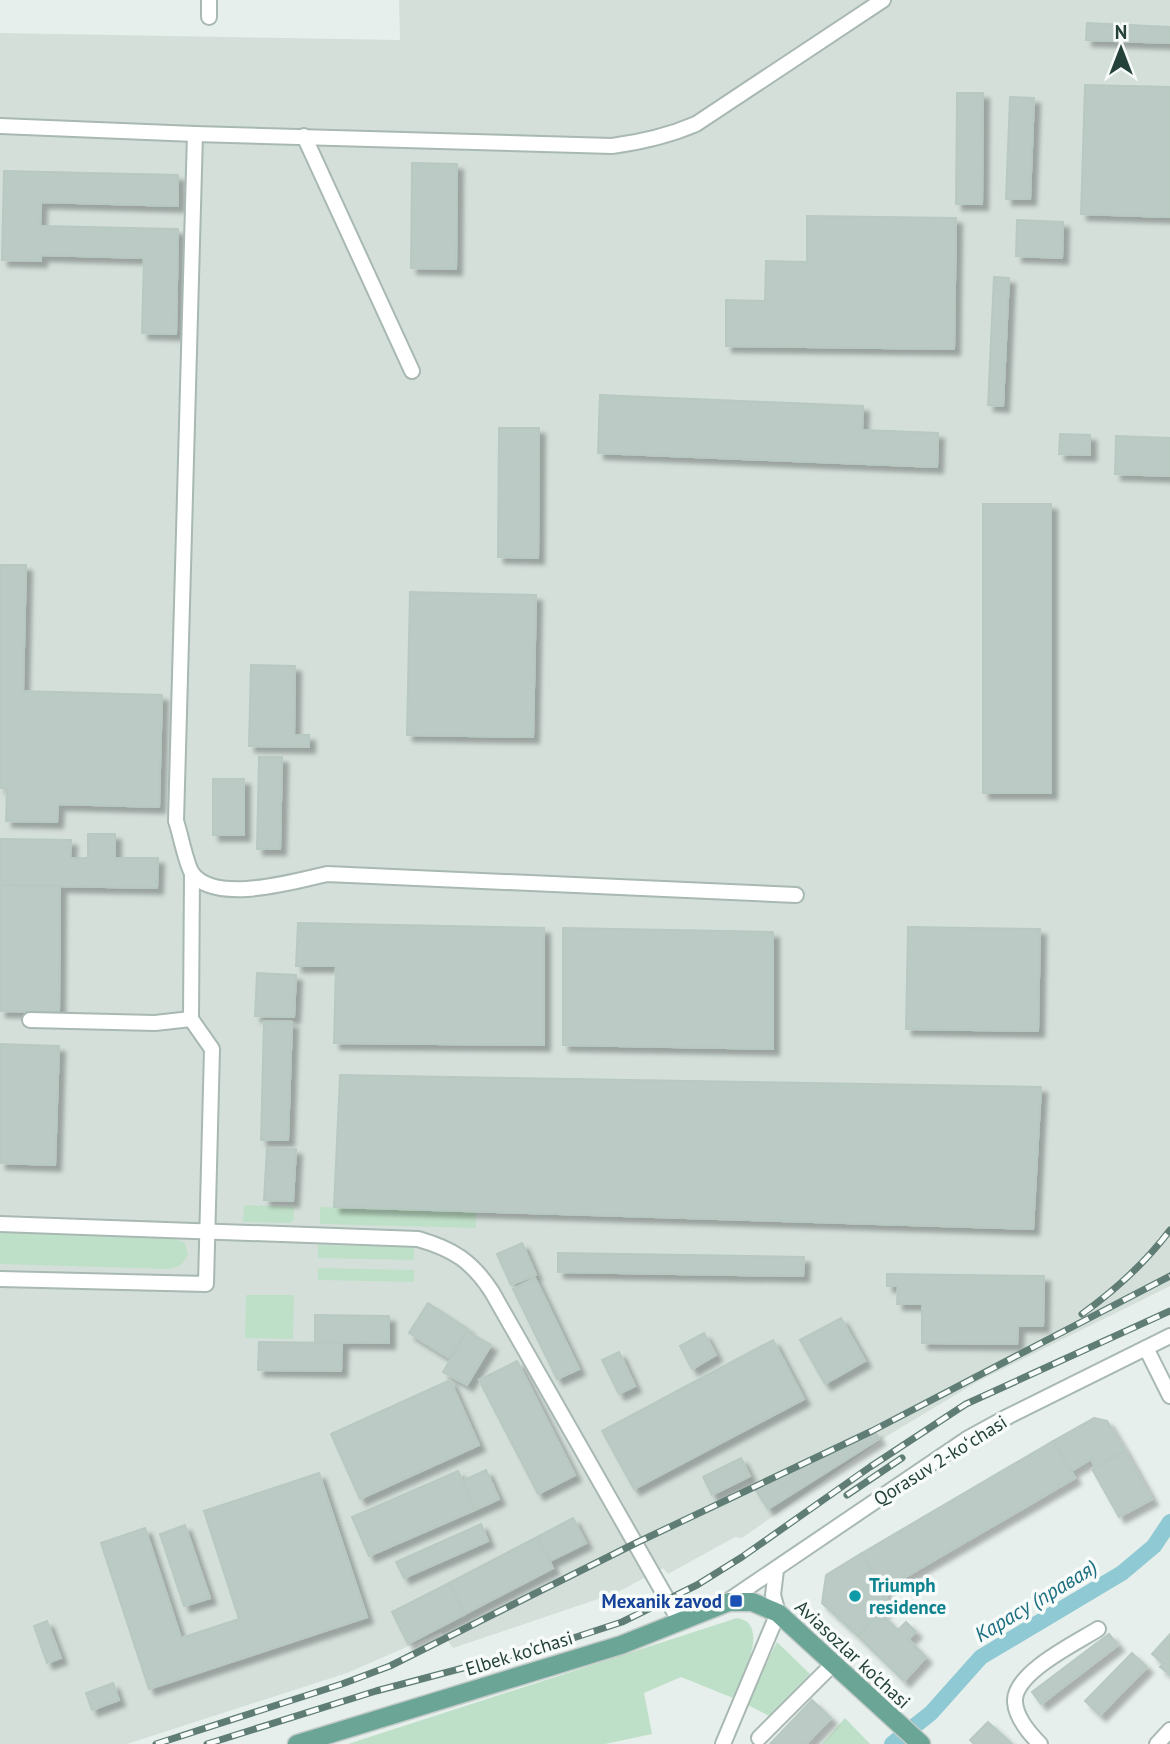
<svg xmlns="http://www.w3.org/2000/svg" width="1170" height="1744" viewBox="0 0 1170 1744" font-family="'PT Sans',sans-serif">
  <defs>
    <filter id="shadow"><feDropShadow dx="6" dy="6" stdDeviation="2" flood-color="#0004"/></filter>
  </defs>
  <rect width="100%" height="100%" fill="#e6efeb"/>
  <polygon fill="#d4dfda" points="399,0 1170,0 1170,1286 977,1382 887,1436 742,1538 735,1537 668,1574 663,1568 616,1593 453,1648 441,1632 347,1673 127,1744 0,1744 0,33 400,40"/>
  <g fill="#bfe0c8">
    <polygon points="244,1205 294,1207 294,1220 290,1223 243,1222"/>
    <polygon points="320,1207 476,1211 476,1228 320,1224"/>
    <polygon points="0,1231 171,1237 185,1243 188,1255 181,1265 170,1269 0,1264"/>
    <polygon points="318,1245 414,1247 414,1260 318,1258"/>
    <polygon points="318,1268 414,1270 414,1282 318,1280"/>
    <polygon points="246,1295 294,1295 293,1339 245,1338"/>
    <path d="M737,1618C772,1623 741,1680 733,1698L681,1677L644,1693L652,1734L605,1744H348Z"/>
    <polygon points="777,1642 810,1674 771,1717 746,1704"/>
    <polygon points="845,1718 870,1744 822,1744"/>
  </g>
  <g fill="none" stroke-linecap="round" stroke-linejoin="round">
    <polyline stroke="#8ec9d4" stroke-width="16" points="892,1744 931,1713 981,1657 1122,1573 1154,1546 1170,1522"/>
  </g>
  <g fill="#bbcac4" stroke="#b8c9c2" stroke-width="2" filter="url(#shadow)">
    <polygon points="1087,23 1170,27 1170,43 1086,40"/>
    <polygon points="1085,85 1170,87 1170,217 1081,214"/>
    <polygon points="957,93 983,93 982,204 956,204"/>
    <polygon points="1010,97 1034,98 1030,199 1006,199"/>
    <polygon points="412,163 457,164 456,269 411,268"/>
    <polygon points="4,171 178,175 178,206 41,202 40,226 178,229 176,334 142,333 144,258 41,255 41,261 2,260"/>
    <polygon points="807,216 956,218 954,349 726,346 726,300 765,301 766,261 807,262"/>
    <polygon points="1017,220 1063,222 1062,258 1016,256"/>
    <polygon points="994,277 1009,278 1003,406 988,405"/>
    <polygon points="600,395 863,406 862,430 938,433 937,467 598,453"/>
    <polygon points="499,428 539,428 538,558 498,557"/>
    <polygon points="1060,434 1090,435 1090,455 1059,454"/>
    <polygon points="1116,436 1170,438 1170,476 1115,474"/>
    <rect x="983" y="504" width="68" height="289"/>
    <polygon points="0,565 26,565 23,691 162,695 159,807 58,804 57,822 6,821 7,788 0,788"/>
    <polygon points="410,592 536,595 533,737 407,735"/>
    <polygon points="251,665 295,666 294,735 309,735 309,747 249,746"/>
    <polygon points="259,757 282,757 280,849 257,849"/>
    <rect x="213" y="779" width="31" height="56"/>
    <polygon points="88,834 115,834 115,858 158,858 157,888 0,885 0,839 71,840 70,858 88,858"/>
    <polygon points="0,885 60,886 59,1012 0,1011"/>
    <polygon points="298,923 544,928 544,1045 334,1043 336,966 296,966"/>
    <polygon points="908,927 1040,929 1038,1031 906,1029"/>
    <polygon points="563,928 773,932 773,1049 563,1045"/>
    <polygon points="257,973 296,975 294,1017 255,1016"/>
    <polygon points="264,1021 292,1022 288,1140 261,1140"/>
    <polygon points="0,1044 59,1046 55,1165 0,1163"/>
    <polygon points="340,1075 1041,1087 1033,1229 334,1207"/>
    <polygon points="267,1148 296,1149 293,1201 264,1200"/>
    <polygon points="522,1243 536,1275 511,1285 497,1254"/>
    <polygon points="558,1253 804,1257 803,1276 558,1272"/>
    <polygon points="887,1274 1044,1276 1043,1326 1018,1326 1017,1344 922,1343 922,1304 897,1304 898,1286 887,1286"/>
    <polygon points="535,1278 579,1369 557,1379 513,1289"/>
    <polygon points="428,1303 468,1329 449,1358 409,1333"/>
    <polygon points="315,1315 389,1316 389,1343 315,1342"/>
    <polygon points="841,1318 865,1361 825,1384 800,1340"/>
    <polygon points="467,1331 491,1345 467,1385 443,1372"/>
    <polygon points="704,1333 716,1355 692,1369 680,1346"/>
    <polygon points="773,1340 804,1399 634,1489 602,1431"/>
    <polygon points="259,1342 342,1343 341,1371 258,1370"/>
    <polygon points="619,1352 635,1386 619,1394 602,1360"/>
    <polygon points="517,1361 575,1475 538,1494 479,1380"/>
    <polygon points="450,1380 479,1445 360,1499 331,1434"/>
    <polygon points="1094,1418 1107,1421 1125,1451 1096,1468 1091,1459 1071,1471 1053,1441"/>
    <polygon points="875,1432 879,1439 768,1509 755,1489"/>
    <polygon points="1053,1441 1075,1478 883,1590 862,1553"/>
    <polygon points="1125,1451 1152,1499 1119,1517 1092,1469"/>
    <polygon points="741,1458 750,1476 712,1495 703,1477"/>
    <polygon points="486,1470 499,1499 475,1510 462,1481"/>
    <polygon points="458,1471 475,1510 369,1556 352,1517"/>
    <polygon points="319,1473 367,1617 149,1689 101,1543 145,1528 181,1638 239,1619 204,1511"/>
    <polygon points="573,1518 586,1543 550,1561 537,1537"/>
    <polygon points="481,1524 488,1541 404,1578 396,1562"/>
    <polygon points="185,1525 210,1598 184,1606 160,1534"/>
    <polygon points="537,1537 553,1568 465,1614 449,1583"/>
    <polygon points="862,1553 890,1604 858,1636 822,1603 826,1575"/>
    <polygon points="449,1583 465,1614 408,1644 392,1612"/>
    <polygon points="880,1613 898,1630 906,1622 916,1632 908,1639 926,1657 904,1681 858,1636"/>
    <polygon points="47,1621 61,1658 47,1663 34,1626"/>
    <polygon points="1109,1634 1118,1645 1041,1704 1032,1692"/>
    <polygon points="1170,1634 1170,1675 1160,1667 1163,1664 1152,1654"/>
    <polygon points="1132,1653 1147,1667 1100,1715 1085,1701"/>
    <polygon points="113,1683 119,1700 92,1710 86,1693"/>
    <polygon points="812,1700 831,1718 806,1744 770,1744"/>
    <polygon points="988,1722 1012,1744 974,1744 970,1740"/>
  </g>
  <g fill="none" stroke-linecap="round" stroke-linejoin="round">
    <defs>
      <g id="minor">
        <polyline points="209,17 209,0"/>
        <path d="M0,126L195,134L612,146C642,142 668,136 696,124L883,0"/>
        <path d="M195,134L176,821C180,832 186,864 192,873C215,905 295,881 327,874L796,895"/>
        <polyline points="304,136 412,371"/>
        <polyline points="30,1020 155,1023 191,1019 192,873"/>
        <path d="M0,1224L418,1239C453,1249 472,1261 492,1292L680,1622"/>
        <polyline points="0,1279 206,1284 212,1049 191,1019"/>
        <polyline points="1146,1348 1170,1396"/>
        <polyline points="725,1603 967,1439 1009,1416 1170,1336"/>
        <polyline points="759,1738 834,1663"/>
        <polyline points="723,1744 778,1613 773,1595 776,1570"/>
        <path d="M1040,1744C1029,1733 1016,1718 1015,1702C1013,1673 1076,1643 1098,1629"/>
        <polyline points="1157,1744 1170,1730"/>
      </g>
      <polyline id="major" points="297,1744 621,1645 729,1602 752,1602 778,1613 921,1744"/>
    </defs>
    <use href="#minor" stroke="#a8b8b2" stroke-width="18"/>
    <use href="#major" stroke="#c2cac8" stroke-width="21"/>
    <use href="#minor" stroke="#fff" stroke-width="14"/>
    <use href="#major" stroke="#6aa596" stroke-width="18"/>
    <defs>
      <g id="rail">
        <path d="M1082,1314C1114,1291 1146,1262 1170,1230"/>
        <polyline points="847,1495 902,1458"/>
        <polyline points="156,1744 342,1684 390,1666 636,1543 872,1431 1170,1276"/>
        <polyline points="207,1744 376,1691 558,1643 622,1622 697,1585 742,1557 870,1467 966,1404 1170,1311"/>
      </g>
    </defs>
    <use href="#rail" stroke="#5f7d75" stroke-width="7"/>
    <use href="#rail" stroke="#f7fbf9" stroke-width="4.5" stroke-dasharray="13" stroke-linecap="butt"/>
  </g>
  <circle fill="#0f9aa8" stroke="#f7fbf9" stroke-width="2.5" cx="855" cy="1596" r="7"/>
  <rect fill="#1a4fb4" stroke="#f7fbf9" stroke-width="2.5" x="729" y="1594" width="14" height="14" rx="3.5"/>
  <g text-anchor="middle" stroke-width="7" stroke-linejoin="round" paint-order="stroke">
    <g font-size="19" fill="#24423a" stroke="#f7fbf9">
      <text transform="translate(940 1460) rotate(-32)" y="7">Qorasuv 2-koʻchasi</text>
      <text transform="translate(519 1653) rotate(-17)" y="7">Elbek ko'chasi</text>
      <text transform="translate(853 1654) rotate(43)" y="7">Aviasozlar ko'chasi</text>
    </g>
    <g font-size="19" font-weight="bold" fill="#0d838f" stroke="#f7fbf9" text-anchor="start">
      <text x="869" y="1592">Triumph<tspan x="869" dy="22">residence</tspan></text>
    </g>
    <g font-size="19" font-weight="bold" fill="#164399" stroke="#f7fbf9" text-anchor="end">
      <text x="722" y="1608">Mexanik zavod</text>
    </g>
    <g font-size="21" font-style="italic" fill="#1c6f80" stroke="#f7fbf9">
      <text transform="translate(1036 1601) rotate(-31)" y="7">Карасу (правая)</text>
    </g>
  </g>
  <g transform="translate(1121 49)" stroke="#f7fbf9" stroke-width="5" paint-order="stroke">
  <path d="M0-5L12 26L0 18L-12 26Z" fill="#24423a"/>
  <text y="-10" font-size="19" font-weight="bold" text-anchor="middle" fill="#24423a">N</text>
  </g>
</svg>
